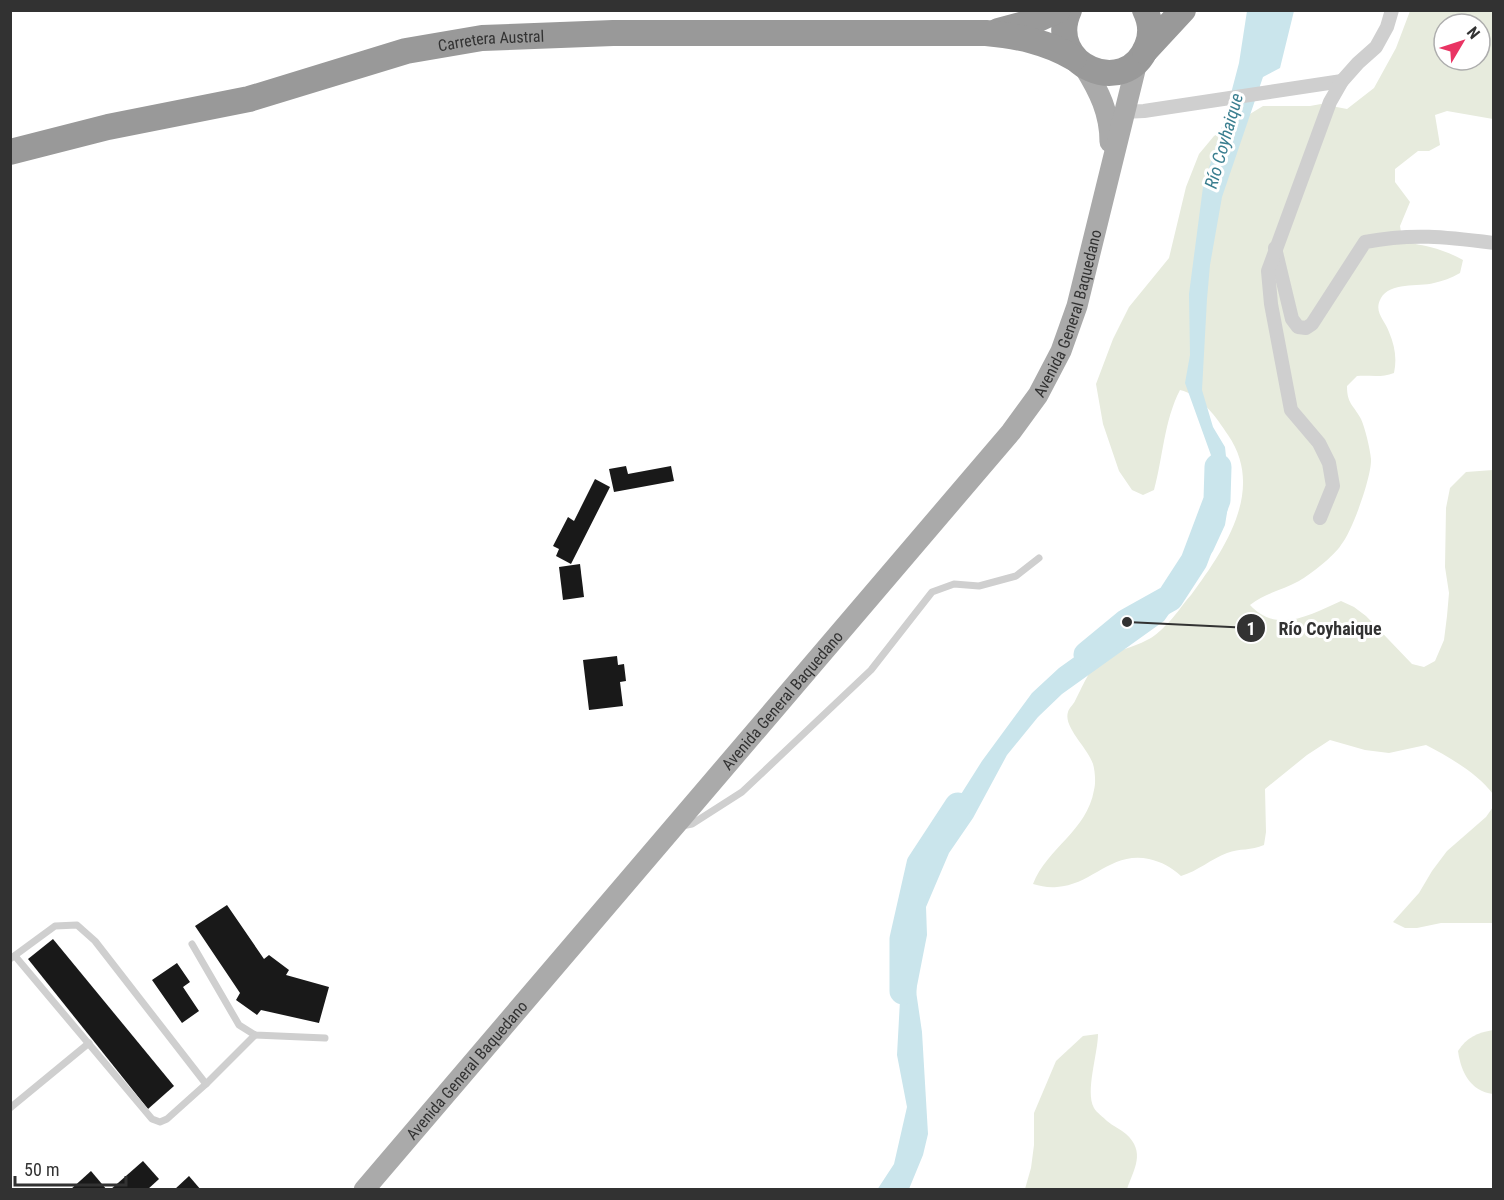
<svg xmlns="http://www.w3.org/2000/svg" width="1504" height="1200" viewBox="0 0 1504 1200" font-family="'Roboto Condensed',sans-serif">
  <rect width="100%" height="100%" fill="#fff"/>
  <g fill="#e7ebdd" fill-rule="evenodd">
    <path d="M1410,11H1493V119L1447,111L1435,115L1440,145L1429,151H1418L1395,169V182L1410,202L1400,226L1402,238C1412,245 1419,244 1430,247C1442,250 1452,254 1463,260L1460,273C1451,278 1443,281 1434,283C1418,287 1390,282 1381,298C1373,312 1385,320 1389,332C1395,346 1397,359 1394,373C1381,378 1371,375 1357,376L1347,386C1347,404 1353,404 1361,419C1365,428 1370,448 1371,459C1372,476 1352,532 1341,545C1334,556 1311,574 1299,581C1283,590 1265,593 1250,605C1278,635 1311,614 1341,601L1354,607L1366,616L1412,664L1424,667L1435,661L1444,640L1447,616L1449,593L1445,567L1446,508L1450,488L1466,472L1493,470V794C1477,773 1449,757 1426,745L1389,753L1365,750L1330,740L1307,755L1265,789L1266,832L1264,845C1251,851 1240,848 1227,853C1211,859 1198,871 1181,876C1171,867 1162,862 1149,859C1111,851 1092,885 1057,887C1048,888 1041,886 1033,884C1047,848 1087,831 1094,790C1096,783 1095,771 1093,764C1088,748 1063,727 1068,712C1069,708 1073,705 1075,701C1081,690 1091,665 1101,659C1115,650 1133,648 1147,640C1154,637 1160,631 1165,626C1175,617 1182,605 1191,595C1224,550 1266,490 1228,435C1217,418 1200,394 1180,390C1164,421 1163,457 1154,490L1143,495L1132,490L1119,471L1103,424L1096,384L1113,339L1129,307L1169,258L1186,187L1199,154L1214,136L1263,106H1310L1321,104L1347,109L1374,88L1396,48ZM1444,24H1480V60H1444Z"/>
    <polygon points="1493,807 1493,923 1441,923 1417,928 1405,928 1393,922 1419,893 1432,871 1447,851 1486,817"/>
    <path d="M1493,1030H1494L1493,1094C1470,1091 1461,1072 1458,1051C1467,1037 1477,1033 1493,1030Z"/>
    <path d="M1098,1034C1098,1054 1085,1091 1094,1108C1096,1112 1103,1117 1107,1121C1113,1126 1120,1129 1126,1134C1146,1152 1134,1169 1127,1189H1025L1031,1168L1034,1145V1113L1056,1061L1083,1036Z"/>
  </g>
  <polygon fill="#cae5ec" points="1247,11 1294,11 1280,68 1263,77 1222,197 1210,265 1207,299 1202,390 1213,427 1225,447 1230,494 1225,525 1213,551 1164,621 1062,694 1038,717 1007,755 973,818 949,853 926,907 927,935 916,991 922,1032 928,1134 923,1155 909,1189 877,1190 894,1164 907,1107 897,1055 901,982 908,908 926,860 951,810 982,761 1032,693 1059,668 1080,653 1137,619 1166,592 1203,550 1217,513 1212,458 1185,383 1190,355 1189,294 1203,187 1224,120 1239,63"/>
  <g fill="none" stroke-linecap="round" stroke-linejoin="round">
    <g stroke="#cae5ec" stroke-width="27">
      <polyline points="1087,655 1127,622 1170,598 1194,561 1217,500 1218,467"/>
      <polyline points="903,991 903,939 920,864 958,806"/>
    </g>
  </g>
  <g fill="#191919">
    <polygon points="626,466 628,474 671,466 674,481 614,492 609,469"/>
    <polygon points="595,479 610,487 571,564 556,556 559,549 553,546 568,517 574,521"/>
    <polygon points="580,564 584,597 563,600 559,567"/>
    <polygon points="617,656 618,665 624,664 626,681 620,682 623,706 589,710 583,660"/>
    <polygon points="227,905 264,959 269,955 289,970 286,975 329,987 319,1023 261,1010 257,1015 236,1000 240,993 195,926"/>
    <polygon points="53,939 174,1086 148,1109 28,959"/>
    <polygon points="177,963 190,982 183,987 199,1011 182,1023 152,980"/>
    <polygon points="143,1161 159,1179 147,1190 110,1190"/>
    <polygon points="91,1171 107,1190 70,1190"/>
    <polygon points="189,1176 201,1190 174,1190"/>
  </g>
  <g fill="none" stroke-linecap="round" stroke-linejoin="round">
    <g stroke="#cfcfcf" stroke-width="7">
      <polyline points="682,826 692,824 742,792 871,670 932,592 954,584 979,586 1016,576 1039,558"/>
      <polyline points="192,944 239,1025 255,1035 325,1038"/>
      <polyline points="15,956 152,1119 160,1122 167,1119 206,1084 255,1035"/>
      <polyline points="10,959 55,926 77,925 95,941 206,1084"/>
      <polyline points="10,1108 89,1043"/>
    </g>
    <g stroke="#cfcfcf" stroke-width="14">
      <polyline points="1123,112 1144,111 1342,81"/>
      <path d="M1275,248L1292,319L1298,327L1306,328L1312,324L1365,242C1413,233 1445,237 1494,243"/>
      <polyline points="1320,518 1333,486 1329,463 1319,443 1291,410 1271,304 1268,271 1330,102 1342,81 1358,63 1376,47 1387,27 1392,10"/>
    </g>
    <g stroke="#aaa" stroke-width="21">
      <path d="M1084,67C1099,91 1110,113 1110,142"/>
      <path id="s1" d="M364,1190L1011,432L1038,395L1061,351L1077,306L1137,62"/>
    </g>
    <g stroke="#999" stroke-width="26">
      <path d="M1069,10C1044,65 1126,100 1147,46C1152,34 1151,22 1145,10"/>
      <polyline points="998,31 1032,22 1058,10"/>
      <polyline points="1145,51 1183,10"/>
      <path id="s2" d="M10,152L108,127L249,99L406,51L482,38L613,33H986C1018,36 1047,42 1074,58"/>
    </g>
  </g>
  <g text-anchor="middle" stroke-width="6" stroke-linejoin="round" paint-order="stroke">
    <g font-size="16" fill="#323232" stroke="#fff">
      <text dy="6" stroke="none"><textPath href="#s2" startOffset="495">Carretera Austral</textPath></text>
      <text dy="6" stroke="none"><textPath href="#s1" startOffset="1130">Avenida General Baquedano</textPath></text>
      <text dy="6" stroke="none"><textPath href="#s1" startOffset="644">Avenida General Baquedano</textPath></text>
      <text dy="6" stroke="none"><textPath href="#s1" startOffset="158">Avenida General Baquedano</textPath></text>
    </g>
    <g font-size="18" font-style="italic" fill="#3b7f90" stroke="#fff">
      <text transform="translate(1224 141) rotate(-74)" y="6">Río Coyhaique</text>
    </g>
  </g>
  <path fill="none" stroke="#323232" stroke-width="2" d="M1127 622L1251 628"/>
  <g fill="#323232" stroke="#fff" stroke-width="2">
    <circle cx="1127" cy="622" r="6"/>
    <circle cx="1251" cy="628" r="15"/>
  </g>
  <g font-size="18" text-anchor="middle" font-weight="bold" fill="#fff">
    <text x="1251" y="635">1</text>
  </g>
  <g font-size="18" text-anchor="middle" font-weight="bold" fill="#323232" stroke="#fff" stroke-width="6" stroke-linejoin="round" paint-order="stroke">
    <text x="1330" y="635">Río Coyhaique</text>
  </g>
  <rect width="1504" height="1200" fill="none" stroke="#323232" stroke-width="24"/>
  <g transform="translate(1462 42) rotate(51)"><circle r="28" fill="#ffffff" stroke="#adadad" stroke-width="1.5"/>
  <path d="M0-4.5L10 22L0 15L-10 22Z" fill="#e93463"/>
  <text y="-9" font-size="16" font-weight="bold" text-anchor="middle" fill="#323232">N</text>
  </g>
  <path d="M15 1176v9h111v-9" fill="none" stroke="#323232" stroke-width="3"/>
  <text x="24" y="1176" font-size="18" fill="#323232" stroke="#ffffff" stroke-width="4.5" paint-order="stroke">50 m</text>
</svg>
